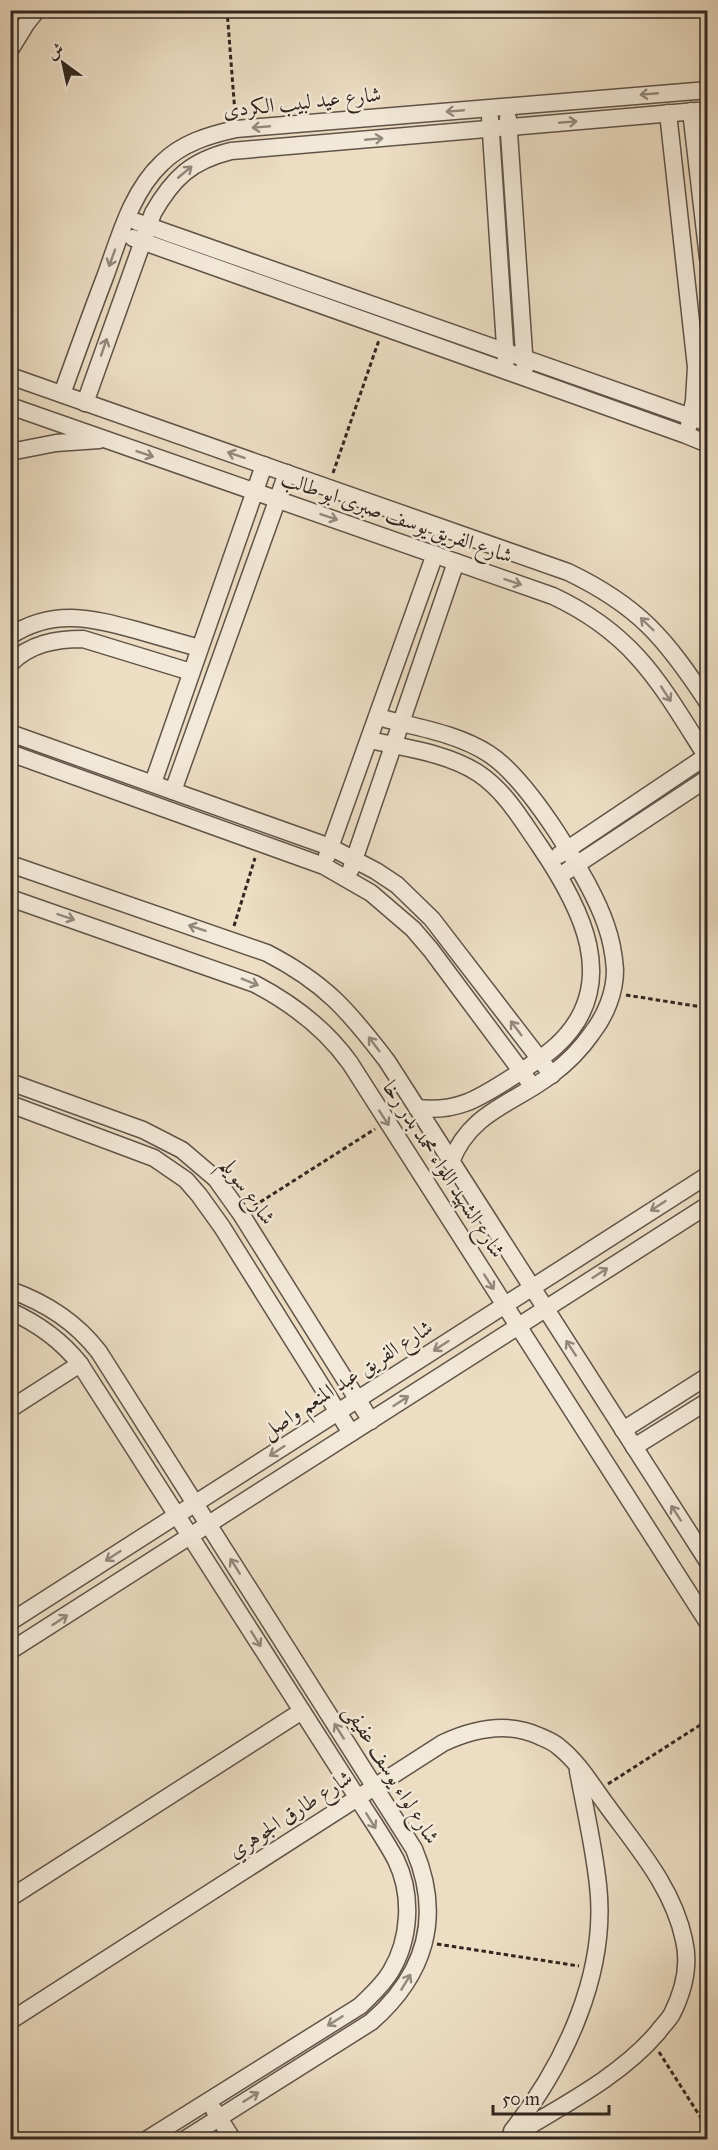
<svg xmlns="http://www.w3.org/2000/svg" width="718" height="2150" viewBox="0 0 718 2150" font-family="'IM FELL Great Primer',Amiri,serif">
  <rect width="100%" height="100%" fill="#ecddc3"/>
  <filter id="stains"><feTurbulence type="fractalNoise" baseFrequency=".00333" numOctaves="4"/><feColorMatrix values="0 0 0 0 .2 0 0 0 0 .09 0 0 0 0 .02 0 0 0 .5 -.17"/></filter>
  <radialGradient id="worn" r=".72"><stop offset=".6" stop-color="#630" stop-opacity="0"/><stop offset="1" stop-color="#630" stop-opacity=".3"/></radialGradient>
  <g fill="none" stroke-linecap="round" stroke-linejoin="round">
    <defs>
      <g id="minor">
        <polyline points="10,50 26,24 37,10"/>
        <polyline points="691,111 708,258"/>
        <polyline points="668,113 696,367 694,401 689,425"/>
        <polyline points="490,118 506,361"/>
        <polyline points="508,118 525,368"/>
        <polyline points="137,222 708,423"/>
        <polyline points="133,238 686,435 708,444"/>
        <path d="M10,376L568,572C639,606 666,639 708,703"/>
        <path d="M62,394C76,355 90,316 105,277C119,239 131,192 162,163C182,143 209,135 236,129L708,90"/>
        <path d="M85,403L153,213C173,178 191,161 231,151L708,110"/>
        <path d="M10,406L553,596C636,635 661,685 708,759"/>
        <polyline points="10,452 56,443 99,440"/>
        <path d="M10,636C53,608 91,618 136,630C157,636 178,642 199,648"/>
        <path d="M10,664C30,643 57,639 83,639L191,672"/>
        <path d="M378,717C414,727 457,733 489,754C529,780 591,880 606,925C611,939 614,955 615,970C615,992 606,1015 592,1033C581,1049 567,1063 551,1075C513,1104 470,1112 451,1162"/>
        <polyline points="10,733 330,847 376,871 397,885 432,919 552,1075"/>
        <path d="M370,740C405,748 447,753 478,773C505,791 521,819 539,845C580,905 623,984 557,1045C546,1056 530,1065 517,1074C482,1096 460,1113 417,1108"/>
        <polyline points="10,753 324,866 371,893 413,929 431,950 533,1087"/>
        <polyline points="153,783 264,465"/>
        <polyline points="173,791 287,473"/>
        <polyline points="559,855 708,755"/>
        <polyline points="327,856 435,554"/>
        <path d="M10,864L267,953C325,983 348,1010 387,1061L708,1562"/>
        <polyline points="351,869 456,562"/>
        <polyline points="567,871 708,778"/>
        <path d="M10,898L255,984C293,1004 325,1028 350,1063L708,1623"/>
        <polyline points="10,1082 143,1130 182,1150 216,1179 241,1214 371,1421"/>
        <polyline points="10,1104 154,1158 186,1180 199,1195 222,1227 351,1433"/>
        <path d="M10,1290C47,1303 76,1322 99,1352L414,1849C443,1917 425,1975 371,2022L184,2140"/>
        <path d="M10,1311C39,1324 61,1340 80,1364L357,1797C370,1818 385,1839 396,1860C413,1895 410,1939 391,1971C383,1985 371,1995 360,2006L146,2140"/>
        <polyline points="10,1409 80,1364"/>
        <polyline points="623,1430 708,1376"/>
        <polyline points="634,1447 708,1401"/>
        <polyline points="10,1622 708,1175"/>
        <polyline points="10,1651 708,1205"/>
        <polyline points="10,1898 302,1711"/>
        <path d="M10,2021L443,1743C473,1729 507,1721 539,1736C546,1739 554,1742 559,1747C578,1762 591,1784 605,1803C636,1846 673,1887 684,1940C690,1965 683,1992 672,2014C668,2021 662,2026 658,2032C618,2079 557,2108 506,2140"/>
        <polyline points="214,2110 233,2140"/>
        <path d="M512,2131C565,2064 608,1972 598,1885C594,1847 585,1809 578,1771"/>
      </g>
    </defs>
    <use href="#minor" stroke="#605449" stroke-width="19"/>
    <g stroke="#322720" stroke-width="3" stroke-dasharray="4.5 3" stroke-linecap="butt">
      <polyline points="227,10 235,113"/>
      <polyline points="333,473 379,340"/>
      <polyline points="234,926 255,858"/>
      <polyline points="626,995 708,1008"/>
      <polyline points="254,1206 375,1129"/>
      <polyline points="608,1784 708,1720"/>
      <polyline points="437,1944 579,1966"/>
      <polyline points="659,2052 708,2129"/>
    </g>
    <use href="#minor" stroke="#f3e9d8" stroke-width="16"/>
  </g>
  <defs><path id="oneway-shaft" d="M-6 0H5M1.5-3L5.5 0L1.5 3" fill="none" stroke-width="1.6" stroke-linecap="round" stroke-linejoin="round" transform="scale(1.5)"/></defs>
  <g stroke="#92887c">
    <use href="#oneway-shaft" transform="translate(649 94) rotate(175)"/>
    <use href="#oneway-shaft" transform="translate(455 111) rotate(175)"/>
    <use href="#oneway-shaft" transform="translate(568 122) rotate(-5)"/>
    <use href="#oneway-shaft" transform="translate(261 127) rotate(175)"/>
    <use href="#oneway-shaft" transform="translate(374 139) rotate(-5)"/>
    <use href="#oneway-shaft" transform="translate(185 172) rotate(-40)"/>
    <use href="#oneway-shaft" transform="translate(112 258) rotate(110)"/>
    <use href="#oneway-shaft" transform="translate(104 347) rotate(-71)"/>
    <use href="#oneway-shaft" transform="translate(145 454) rotate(19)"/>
    <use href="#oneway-shaft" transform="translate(236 455) rotate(-161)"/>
    <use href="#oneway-shaft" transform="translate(329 517) rotate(19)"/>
    <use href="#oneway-shaft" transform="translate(513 582) rotate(19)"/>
    <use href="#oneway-shaft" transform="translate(647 624) rotate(-136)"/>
    <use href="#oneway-shaft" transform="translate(666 694) rotate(57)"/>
    <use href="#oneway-shaft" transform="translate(66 917) rotate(19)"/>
    <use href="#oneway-shaft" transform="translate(197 928) rotate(-161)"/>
    <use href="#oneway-shaft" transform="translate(250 982) rotate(22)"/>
    <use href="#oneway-shaft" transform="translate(516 1028) rotate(-127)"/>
    <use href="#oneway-shaft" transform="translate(374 1044) rotate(-127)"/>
    <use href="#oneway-shaft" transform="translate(384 1118) rotate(57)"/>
    <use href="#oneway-shaft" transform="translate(658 1206) rotate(147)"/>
    <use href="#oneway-shaft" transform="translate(600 1273) rotate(-33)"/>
    <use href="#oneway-shaft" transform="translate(489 1282) rotate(57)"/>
    <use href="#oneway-shaft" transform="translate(441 1346) rotate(147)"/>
    <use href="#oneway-shaft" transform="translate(571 1348) rotate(-123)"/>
    <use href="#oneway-shaft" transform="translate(401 1401) rotate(-33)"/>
    <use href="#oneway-shaft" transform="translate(277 1451) rotate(147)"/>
    <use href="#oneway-shaft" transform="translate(676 1513) rotate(-123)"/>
    <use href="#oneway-shaft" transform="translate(113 1556) rotate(147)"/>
    <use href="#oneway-shaft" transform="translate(235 1566) rotate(-122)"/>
    <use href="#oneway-shaft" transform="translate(60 1620) rotate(-33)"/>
    <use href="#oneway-shaft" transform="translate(256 1639) rotate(58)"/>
    <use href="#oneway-shaft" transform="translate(339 1731) rotate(-122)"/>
    <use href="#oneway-shaft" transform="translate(371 1821) rotate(58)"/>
    <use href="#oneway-shaft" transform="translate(406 1982) rotate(-59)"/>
    <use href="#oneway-shaft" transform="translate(335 2021) rotate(148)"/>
    <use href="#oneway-shaft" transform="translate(251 2097) rotate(-32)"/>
  </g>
  <g text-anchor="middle" stroke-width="5" stroke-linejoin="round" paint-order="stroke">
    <g font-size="21" fill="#322720" stroke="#f3e9d8">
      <text transform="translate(302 102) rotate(-6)" y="7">شارع عيد لبيب الكردى</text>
      <text transform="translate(397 517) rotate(19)" y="7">شارع الفريق يوسف صبرى ابو طالب</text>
      <text transform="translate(444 1169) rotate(57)" y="7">شارع الشهيد اللواء محمد بدر رخا</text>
      <text transform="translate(248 1191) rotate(54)" y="7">شارع سويلم</text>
      <text transform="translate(347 1379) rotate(-33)" y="7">شارع الفريق عبد المنعم واصل</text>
      <text transform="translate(392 1774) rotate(58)" y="7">شارع لواء يوسف عفيفى</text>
      <text transform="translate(290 1814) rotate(-33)" y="7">شارع طارق الجوهري</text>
    </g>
  </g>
  <rect width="718" height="2150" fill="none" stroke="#ecddc3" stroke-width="36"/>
  <rect x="12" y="12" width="694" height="2126" fill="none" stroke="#322720" stroke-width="3"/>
  <rect x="18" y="18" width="682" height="2114" fill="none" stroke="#322720" stroke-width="1.5"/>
  <g transform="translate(63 63) rotate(327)" stroke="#f3e9d8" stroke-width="4.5" paint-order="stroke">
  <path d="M0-4.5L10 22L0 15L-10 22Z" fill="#322720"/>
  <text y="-9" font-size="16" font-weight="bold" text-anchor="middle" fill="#322720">ش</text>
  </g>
  <path d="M493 2105v9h116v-9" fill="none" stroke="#322720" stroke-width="3"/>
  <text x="502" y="2105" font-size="18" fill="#322720" stroke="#f3e9d8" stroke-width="4.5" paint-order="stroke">50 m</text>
  <rect width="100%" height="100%" filter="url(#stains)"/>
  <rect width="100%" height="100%" fill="url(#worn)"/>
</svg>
